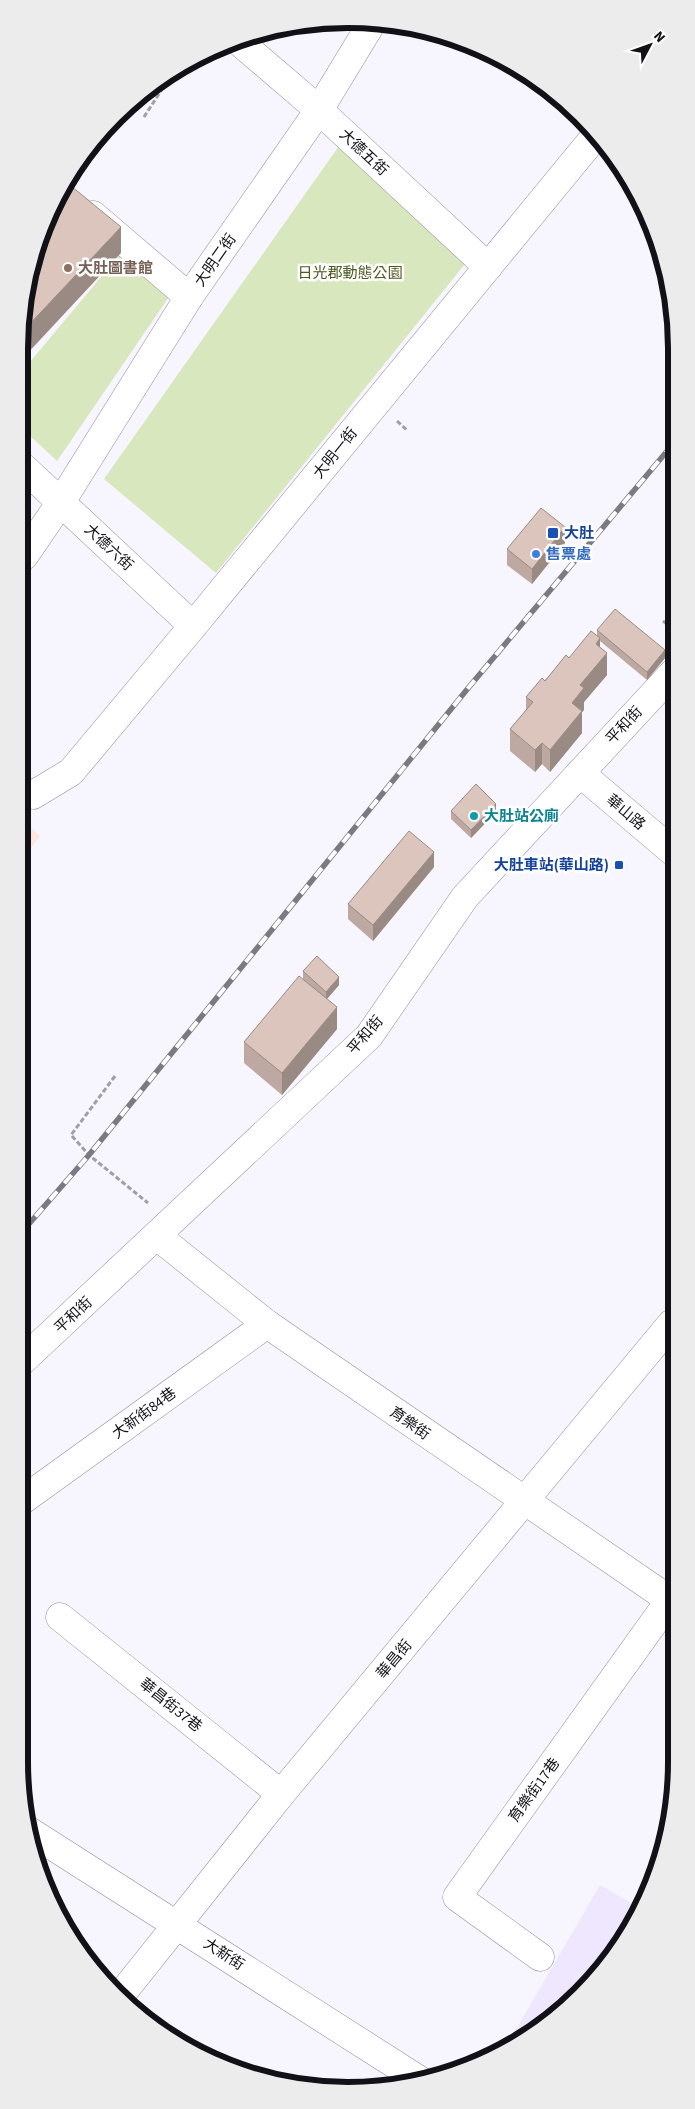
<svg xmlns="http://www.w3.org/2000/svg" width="695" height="2109" viewBox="0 0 695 2109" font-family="'Source Sans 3','Noto Sans TC',sans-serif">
  <rect width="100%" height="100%" fill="#f7f5fd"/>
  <polygon fill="#eee7fe" points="600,1885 640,1908 621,1944 580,1994 530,2035 507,2045"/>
  <polygon fill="#fce7e1" points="23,820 40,836 23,858"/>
  <g fill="#d8e7be">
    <polygon points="339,146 469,259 216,573 104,479"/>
    <polygon points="121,253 173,291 57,461 24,430 25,368"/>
  </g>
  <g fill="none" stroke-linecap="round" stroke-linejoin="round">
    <defs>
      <g id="minor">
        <polyline points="236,39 319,110 488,267"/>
        <polyline points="93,215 189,297"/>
        <polyline points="24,468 193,626"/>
        <polyline points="24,556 61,502 189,297 319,110 373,21"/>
        <polyline points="580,773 672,851"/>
        <polyline points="23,791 33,795 71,772 193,626 597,134"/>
        <polyline points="157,1236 267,1324 670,1600"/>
        <polyline points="20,1363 369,1036 465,897 673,673"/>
        <polyline points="20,1502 267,1324"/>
        <polyline points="60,1617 281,1794"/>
        <polyline points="26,1829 421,2081"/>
        <polyline points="540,1957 457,1897 670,1600"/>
        <polyline points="120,1996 281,1794 671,1324"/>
      </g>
    </defs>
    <use href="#minor" stroke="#928da0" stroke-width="29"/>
    <g stroke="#a19fa6" stroke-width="3" stroke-dasharray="5 2.5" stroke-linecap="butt">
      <polyline points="144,117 175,69"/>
      <polyline points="397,421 408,431"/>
      <polyline points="663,621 673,629"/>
      <polyline points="115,1076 71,1135 89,1155 148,1203"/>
    </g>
    <use href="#minor" stroke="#fff" stroke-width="28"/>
    <defs>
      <polyline id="rail" points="21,1233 89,1155 469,687 673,444"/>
    </defs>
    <use href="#rail" stroke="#7c7a81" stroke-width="5.5"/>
    <use href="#rail" stroke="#fff" stroke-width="4" stroke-dasharray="11" stroke-linecap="butt"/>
  </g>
  <g fill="#bda9a2">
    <polygon points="565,543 532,584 507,565 507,549"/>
    <polygon points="597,630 665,658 647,680 600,641 600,648 607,675 584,702 584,710 582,712 582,733 550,772 542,764 535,772 510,751 510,729 526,710 526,697 569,658 597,635"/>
    <polygon points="451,811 496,812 471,838 451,819"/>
    <polygon points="434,867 373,941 348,919 348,904"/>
    <polygon points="303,971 339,985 327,999 337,1029 282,1095 244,1063 244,1042 303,979"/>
  </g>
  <g fill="#9a8a84">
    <polygon points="121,227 121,253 25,356 25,329"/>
    <polygon points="565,527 565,543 532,584 532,569"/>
    <polygon points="600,638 600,660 596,644"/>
    <polygon points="665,650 665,658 647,680 647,672"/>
    <polygon points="607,653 607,675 584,702 584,710 582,712 582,733 550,772 550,750 572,703 580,685"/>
    <polygon points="542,743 542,764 535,772 535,750"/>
    <polygon points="496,804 496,812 471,838 471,830"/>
    <polygon points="25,806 25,840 23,843 23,810"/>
    <polygon points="434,852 434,867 373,941 373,925"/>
    <polygon points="339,977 339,985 326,1000 326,992"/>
    <polygon points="337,1007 337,1029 282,1095 282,1073"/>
  </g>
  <g fill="#dcc5bc" stroke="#9a8a84">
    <polygon points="65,181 121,227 25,329 25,283 44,221"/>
    <polygon points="541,508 565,527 532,569 507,549"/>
    <polygon points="615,609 665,650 647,672 597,630"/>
    <polygon points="591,631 600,638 596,644 607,653 580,685 584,688 572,703 582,711 550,750 542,743 535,750 510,729 533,702 526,697 542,678 545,681 566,655 569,658"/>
    <polygon points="476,784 496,804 471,830 451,811"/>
    <polygon points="409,831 434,852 373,925 348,904"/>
    <polygon points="317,956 339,977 326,992 303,971"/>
    <polygon points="299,976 337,1007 282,1073 244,1042"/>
  </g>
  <circle fill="#8d6e63" stroke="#fff" stroke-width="2" cx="68" cy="268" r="5"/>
  <g fill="#1a4fb4" stroke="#fff" stroke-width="2">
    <rect x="547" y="527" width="12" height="12" rx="2.5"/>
    <rect x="614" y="860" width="10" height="10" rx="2.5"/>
  </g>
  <circle fill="#3f7fe0" stroke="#fff" stroke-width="2" cx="536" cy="554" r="5"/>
  <circle fill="#0f9aa8" stroke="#fff" stroke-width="2" cx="474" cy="816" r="5"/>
  <g text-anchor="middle" stroke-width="5" stroke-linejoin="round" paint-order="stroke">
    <g font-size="15" fill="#131118" stroke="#fff">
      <text transform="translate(364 152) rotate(43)" y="5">大德五街</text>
      <text transform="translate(215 260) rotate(-55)" y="5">大明二街</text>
      <text transform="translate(335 453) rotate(-51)" y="5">大明一街</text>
      <text transform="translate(109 547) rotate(43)" y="5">大德六街</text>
      <text transform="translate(624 725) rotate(-47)" y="5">平和街</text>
      <text transform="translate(626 812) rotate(40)" y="5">華山路</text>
      <text transform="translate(365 1035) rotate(-49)" y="5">平和街</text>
      <text transform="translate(73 1315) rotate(-43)" y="5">平和街</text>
      <text transform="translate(144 1413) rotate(-36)" y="5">大新街84巷</text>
      <text transform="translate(410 1423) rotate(35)" y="5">育樂街</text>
      <text transform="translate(394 1659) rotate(-50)" y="5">華昌街</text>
      <text transform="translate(171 1705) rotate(39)" y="5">華昌街37巷</text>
      <text transform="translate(534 1790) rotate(-54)" y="5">育樂街17巷</text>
      <text transform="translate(224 1954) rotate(33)" y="5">大新街</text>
    </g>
    <g font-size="15" font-weight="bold" fill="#785e54" stroke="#fff" text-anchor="start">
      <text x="78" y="273">大肚圖書館</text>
    </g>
    <g font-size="15" fill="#495b1d" stroke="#fff">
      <text x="350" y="278">日光郡動態公園</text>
    </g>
    <g font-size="15" font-weight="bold" fill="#164399" stroke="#fff" text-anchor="start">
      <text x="564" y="538">大肚</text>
      <text x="609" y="870" text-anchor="end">大肚車站(華山路)</text>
    </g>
    <g font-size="15" font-weight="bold" fill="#366cbe" stroke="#fff" text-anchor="start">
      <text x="546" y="559">售票處</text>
    </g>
    <g font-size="15" font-weight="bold" fill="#0d838f" stroke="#fff" text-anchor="start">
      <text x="484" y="821">大肚站公廁</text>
    </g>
  </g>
  <path d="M0 0H695V2109H0ZM348 28H348A320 320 0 0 1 668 348V1762A320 320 0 0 1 348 2082H348A320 320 0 0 1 28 1762V348A320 320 0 0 1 348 28Z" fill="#ececed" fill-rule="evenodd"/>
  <path fill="none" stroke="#131118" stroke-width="6" d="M348 28H348A320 320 0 0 1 668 348V1762A320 320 0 0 1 348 2082H348A320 320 0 0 1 28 1762V348A320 320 0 0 1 348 28Z"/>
  <g transform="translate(650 45) rotate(49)" stroke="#ffffff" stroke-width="4" paint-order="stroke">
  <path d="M0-4L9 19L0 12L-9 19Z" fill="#131118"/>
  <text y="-8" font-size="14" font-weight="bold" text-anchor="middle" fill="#131118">N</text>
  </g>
</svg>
